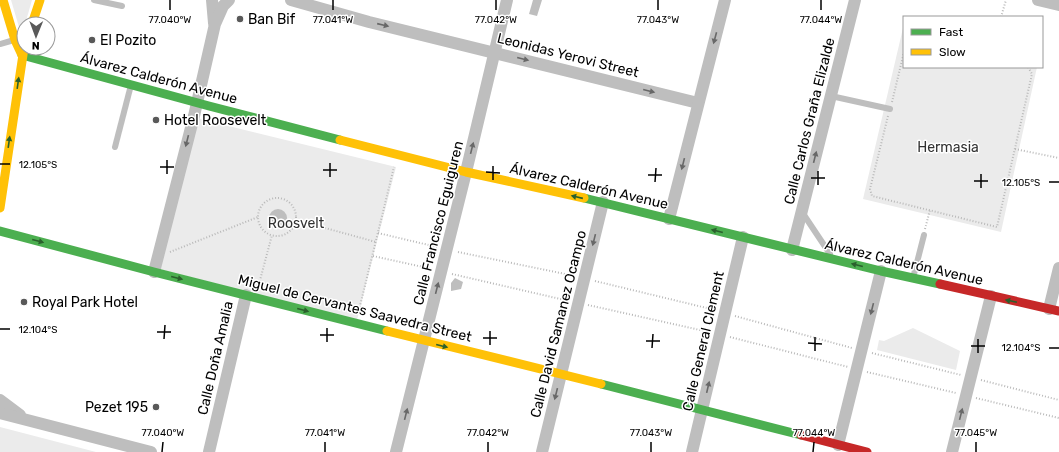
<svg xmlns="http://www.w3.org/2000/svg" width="1059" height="452" viewBox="0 0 1059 452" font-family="Rubik,sans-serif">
  <rect width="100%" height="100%" fill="#fff"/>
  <g fill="#ebebeb">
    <polygon points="11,0 32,0 24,28 19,27"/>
    <polygon points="903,28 904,67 1037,67 1001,232 863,199"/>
    <polygon points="196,118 396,167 357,320 159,269"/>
    <polygon points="913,328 960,351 956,370 877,350 879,340 884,341"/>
    <polygon points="0,427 96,452 0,452"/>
  </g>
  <g fill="#bebebe">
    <polygon points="533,0 542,0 537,16 529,14"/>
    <circle cx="278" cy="218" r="9"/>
    <polygon points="455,278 463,282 461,289 451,291 451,283"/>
  </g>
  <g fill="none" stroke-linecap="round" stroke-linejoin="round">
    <g stroke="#b9b9b9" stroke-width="2" stroke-dasharray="1 2" stroke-linecap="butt">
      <polyline points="1001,17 1006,0"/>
      <polyline points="892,102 904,52"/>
      <polyline points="888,116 870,189 872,196 997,227 1032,74 1028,67"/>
      <polyline points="1015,149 1059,158"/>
      <circle cx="277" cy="217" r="19"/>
      <polyline points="296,220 376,242"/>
      <polyline points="925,229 930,210"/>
      <polyline points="378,233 437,247"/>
      <polyline points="170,252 258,217"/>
      <polyline points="458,252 575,276"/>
      <polyline points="373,256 432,269"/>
      <polyline points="452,274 569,301"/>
      <polyline points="595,281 715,310"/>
      <polyline points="259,284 272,235"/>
      <polyline points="588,305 709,332"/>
      <polyline points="359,310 394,167"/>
      <polyline points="735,316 852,348"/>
      <polyline points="730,337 848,367"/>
      <polyline points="872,353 961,375"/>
      <polyline points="867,372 956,393"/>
      <polyline points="981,380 1059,400"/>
      <polyline points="976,398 1059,418"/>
    </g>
    <g stroke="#bebebe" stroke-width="6">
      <polyline points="94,0 122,6"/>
      <polyline points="0,44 14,40"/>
      <polyline points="831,96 890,109"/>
      <polyline points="115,147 131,85"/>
      <polyline points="802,212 830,254"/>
      <polyline points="913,278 924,235"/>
    </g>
    <g stroke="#bebebe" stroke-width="12">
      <polyline points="212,0 214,23"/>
      <polyline points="291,0 369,22 698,103"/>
      <polyline points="1038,0 1059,5"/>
      <polyline points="669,219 725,0"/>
      <polyline points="792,250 855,0"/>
      <polyline points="154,272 194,116 215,24 223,6 229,0"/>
      <polyline points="1049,309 1059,268"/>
      <polyline points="0,400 20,415"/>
      <polyline points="0,413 151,452"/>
      <polyline points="838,445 881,271"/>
      <polyline points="209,452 246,295"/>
      <polyline points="396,452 466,172 507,0"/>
      <polyline points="542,452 603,202"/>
      <polyline points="692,452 743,237"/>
      <polyline points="952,452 991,296"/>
    </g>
    <g stroke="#4caf50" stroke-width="9">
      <polyline points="22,55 209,106 340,140"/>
      <polyline points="584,198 881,271 940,284"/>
      <polyline points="0,231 154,272 387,331"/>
      <polyline points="601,384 801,435"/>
    </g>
    <g stroke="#ffc107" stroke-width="9">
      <polyline points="3,0 15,40 22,55"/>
      <polyline points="32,24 40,0"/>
      <polyline points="340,140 466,172 584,198"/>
      <polyline points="0,208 24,48"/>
      <polyline points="387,331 601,384"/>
    </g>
    <g stroke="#c62828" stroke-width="9">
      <polyline points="940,284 1059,311"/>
      <polyline points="801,435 867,452"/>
    </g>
  </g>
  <defs><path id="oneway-solid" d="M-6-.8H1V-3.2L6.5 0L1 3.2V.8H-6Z"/></defs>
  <g fill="#686868">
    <use href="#oneway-solid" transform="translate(383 25) rotate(13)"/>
    <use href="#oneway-solid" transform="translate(715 38) rotate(105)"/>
    <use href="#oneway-solid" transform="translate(523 59) rotate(14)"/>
    <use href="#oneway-solid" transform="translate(649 91) rotate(14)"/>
    <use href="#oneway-solid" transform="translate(187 141) rotate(104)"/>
    <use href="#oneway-solid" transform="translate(472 148) rotate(-76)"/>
    <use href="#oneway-solid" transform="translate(815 157) rotate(-76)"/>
    <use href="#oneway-solid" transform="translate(683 164) rotate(104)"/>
    <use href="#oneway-solid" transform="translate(594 240) rotate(104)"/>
    <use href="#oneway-solid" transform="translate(437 288) rotate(-76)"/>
    <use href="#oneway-solid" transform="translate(872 309) rotate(104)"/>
    <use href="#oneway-solid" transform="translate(708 387) rotate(-77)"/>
    <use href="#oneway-solid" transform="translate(556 394) rotate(104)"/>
    <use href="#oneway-solid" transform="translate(406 414) rotate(-76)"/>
    <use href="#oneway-solid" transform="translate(961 414) rotate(-76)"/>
  </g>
  <g fill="#2a602c">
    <use href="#oneway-solid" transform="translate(18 83) rotate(-82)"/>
    <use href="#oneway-solid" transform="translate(9 142) rotate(-82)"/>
    <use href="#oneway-solid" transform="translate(577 197) rotate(-167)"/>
    <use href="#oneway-solid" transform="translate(717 231) rotate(-166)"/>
    <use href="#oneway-solid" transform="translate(38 241) rotate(15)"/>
    <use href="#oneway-solid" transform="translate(857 265) rotate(-166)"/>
    <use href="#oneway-solid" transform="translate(177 278) rotate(14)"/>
    <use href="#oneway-solid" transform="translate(1011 301) rotate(-168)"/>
    <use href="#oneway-solid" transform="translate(303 310) rotate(15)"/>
    <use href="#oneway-solid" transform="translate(442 346) rotate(14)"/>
  </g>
  <path fill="none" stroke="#000" stroke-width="1.5" d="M170,10V0M333,10V0M496,10V0M658,10V0M821,10V0M0,164H10M160,167H174M323,170H337M486,172L500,173M167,174V160M648,175H662M330,177V163M811,178H825M493,180V166M974,181H988M655,182L656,168M1049,182H1059M818,185V171M981,188V174M0,329H10M157,332H171M320,335H334M483,338H497M164,339L165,325M646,341H660M327,342V328M808,343L822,344M490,345V331M971,346H985M652,348L653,334M1049,348H1059M815,351V337M978,353V339M162,452L163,442M325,452V442M488,452V442M651,452V442M813,452L814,442M976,452V442"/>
  <g fill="#595959" stroke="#fff" stroke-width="1.5">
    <circle cx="240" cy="19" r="4"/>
    <circle cx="92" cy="40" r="4"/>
    <circle cx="156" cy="120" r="4"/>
    <circle cx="24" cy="302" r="4"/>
    <circle cx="156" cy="407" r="4"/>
  </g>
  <g text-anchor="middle" stroke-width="3" stroke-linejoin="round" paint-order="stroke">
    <g font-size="14" fill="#000" stroke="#fff" text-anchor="start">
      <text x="248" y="24">Ban Bif</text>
      <text x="100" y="45">El Pozito</text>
      <text x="164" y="125">Hotel Roosevelt</text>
      <text x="32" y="307">Royal Park Hotel</text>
      <text x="148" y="412" text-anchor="end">Pezet 195</text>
    </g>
    <g font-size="14" fill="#000" stroke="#fff">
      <text transform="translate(568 55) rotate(14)" y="5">Leonidas Yerovi Street</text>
      <text transform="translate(159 78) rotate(15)" y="5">Álvarez Calderón Avenue</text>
      <text transform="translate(809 121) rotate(-76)" y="5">Calle Carlos Graña Elizalde</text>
      <text transform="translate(589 186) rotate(13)" y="5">Álvarez Calderón Avenue</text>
      <text transform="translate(438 223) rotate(-76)" y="5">Calle Francisco Eguiguren</text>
      <text transform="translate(904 262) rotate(13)" y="5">Álvarez Calderón Avenue</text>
      <text transform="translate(355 308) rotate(14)" y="5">Miguel de Cervantes Saavedra Street</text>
      <text transform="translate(558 324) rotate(-76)" y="5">Calle David Samanez Ocampo</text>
      <text transform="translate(703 341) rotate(-77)" y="5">Calle General Clement</text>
      <text transform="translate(215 358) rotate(-77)" y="5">Calle Doña Amalia</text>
    </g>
    <g font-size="14" fill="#323232" stroke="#fff">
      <text x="948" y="152">Hermasia</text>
      <text x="296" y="228">Roosvelt</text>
    </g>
  </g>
  <g font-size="10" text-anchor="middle" fill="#000" stroke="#fff" stroke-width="3" stroke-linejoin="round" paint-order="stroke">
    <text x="170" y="23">77.040°W</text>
    <text x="333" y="23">77.041°W</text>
    <text x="496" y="23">77.042°W</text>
    <text x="658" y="23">77.043°W</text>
    <text x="821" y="23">77.044°W</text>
    <text x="38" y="168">12.105°S</text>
    <text x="1021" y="186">12.105°S</text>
    <text x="38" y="333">12.104°S</text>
    <text x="1021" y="351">12.104°S</text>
    <text x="163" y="436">77.040°W</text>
    <text x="325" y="436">77.041°W</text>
    <text x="488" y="436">77.042°W</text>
    <text x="651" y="436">77.043°W</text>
    <text x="814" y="436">77.044°W</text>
    <text x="976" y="436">77.045°W</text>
  </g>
  <rect x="903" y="16" width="140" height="52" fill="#ffffff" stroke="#999999"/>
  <rect x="911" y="29" width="20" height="6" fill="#4caf50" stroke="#999999"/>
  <text x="939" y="36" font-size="12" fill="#000000">Fast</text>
  <rect x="911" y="49" width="20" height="6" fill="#ffc107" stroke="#999999"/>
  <text x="939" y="56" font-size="12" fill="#000000">Slow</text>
  <g transform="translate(36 36) rotate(181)"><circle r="19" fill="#ffffff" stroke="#999999"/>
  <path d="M0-3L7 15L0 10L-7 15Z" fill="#595959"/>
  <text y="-6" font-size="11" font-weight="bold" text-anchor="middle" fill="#000000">N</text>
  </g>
</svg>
